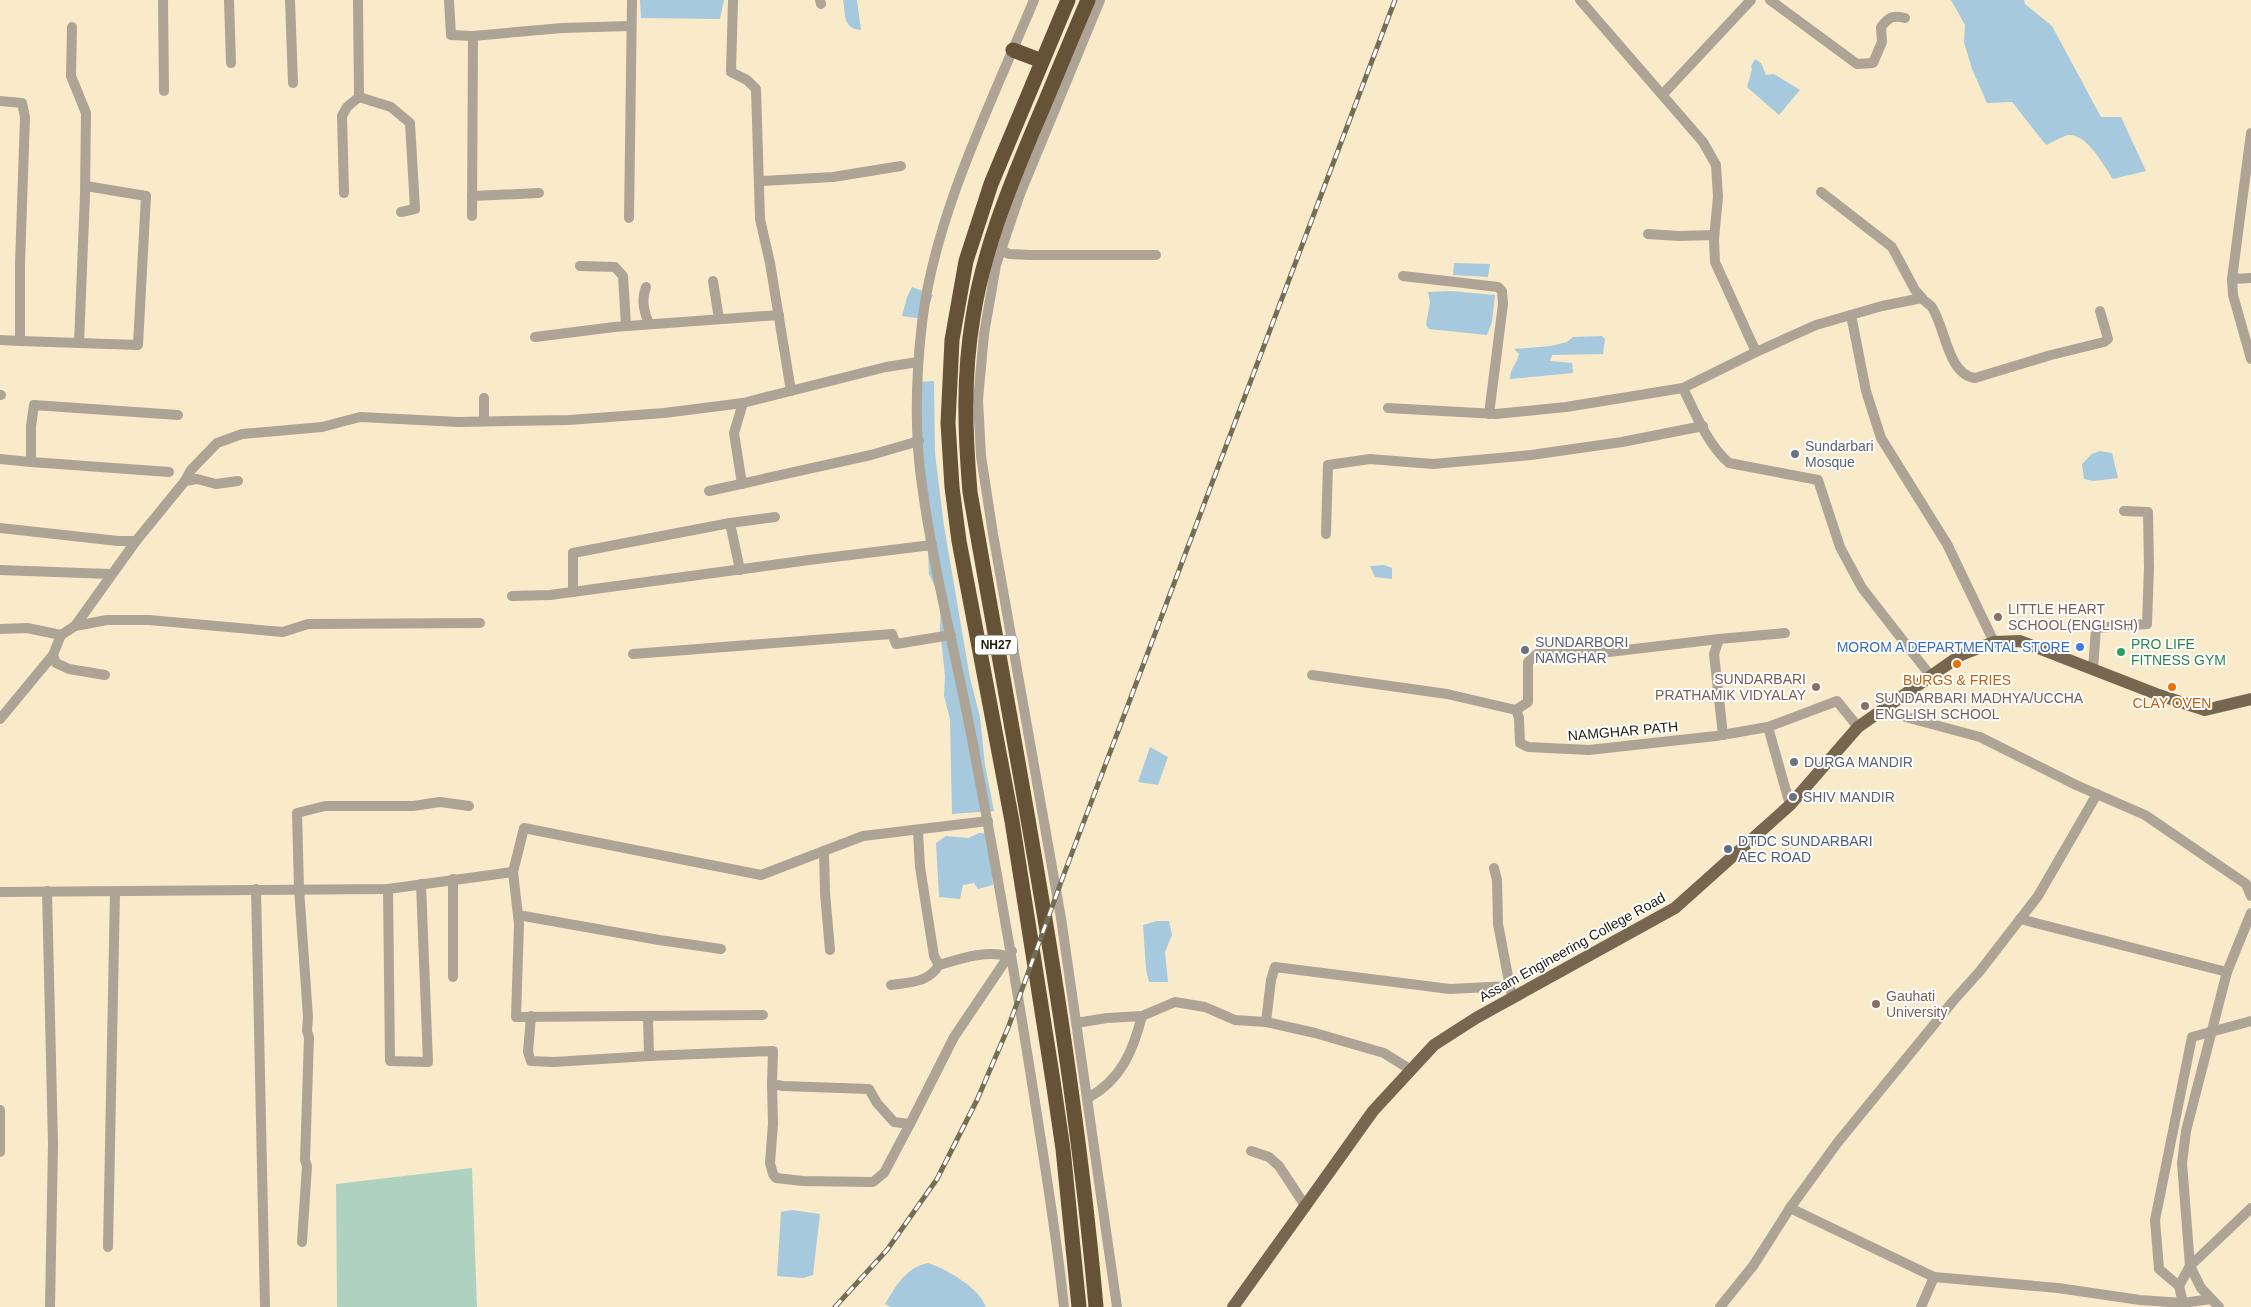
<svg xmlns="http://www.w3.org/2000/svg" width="2251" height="1307" viewBox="0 0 2251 1307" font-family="Helvetica,sans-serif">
  <rect width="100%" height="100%" fill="#f9ebc9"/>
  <polygon fill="#aed2bf" points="472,1168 477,1307 337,1307 336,1184"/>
  <g fill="#a6c9de">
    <polygon points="640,0 724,0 720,19 641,18"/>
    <path d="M843,0H857L861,30C842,28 846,15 843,0Z"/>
    <path d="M1951,0H2024L2025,4L2052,26L2101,117H2121L2146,171L2113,179C2104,166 2087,133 2068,135C2061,137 2053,142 2046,145L2012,102L1987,103L1972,69L1964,42L1965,25Z"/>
    <polygon points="1755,59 1761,63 1766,75 1774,74 1800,90 1779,115 1747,87 1752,69 1751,66"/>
    <polygon points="1454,263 1490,264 1488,277 1453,275"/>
    <polygon points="912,287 933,295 923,319 902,316 907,297"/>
    <polygon points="1451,291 1495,295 1492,322 1487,335 1429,329 1426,325 1430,302 1428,292"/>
    <path d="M1602,336L1605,339L1603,354L1552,355L1550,361L1572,363L1573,373L1510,379C1511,366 1516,366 1519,354L1514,349L1551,346L1567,342L1573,337Z"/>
    <polygon points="934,381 935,453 944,526 970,678 980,717 985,765 994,811 952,814 950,719 944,696 945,676 940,629 941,599 929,574 924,464 916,382"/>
    <polygon points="2100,451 2112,453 2118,478 2094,481 2084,479 2082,464 2092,454"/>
    <polygon points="1384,565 1392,568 1392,579 1375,577 1370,566"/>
    <polygon points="1150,747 1168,757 1158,785 1138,782"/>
    <polygon points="979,833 989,834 993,885 978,889 974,883 963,885 960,899 939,897 936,843 946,836 968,838"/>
    <polygon points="1157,921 1169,921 1172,935 1165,952 1168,982 1149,982 1146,969 1143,925"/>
    <polygon points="792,1210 820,1214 813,1275 803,1278 777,1276 781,1212"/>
    <path d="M928,1263C948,1270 978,1287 986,1307H891L885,1304C897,1285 905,1268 928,1263Z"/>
  </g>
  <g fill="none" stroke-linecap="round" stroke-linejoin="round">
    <g stroke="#ada496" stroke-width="10">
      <polyline points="163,0 164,91"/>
      <polyline points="229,0 231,63"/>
      <polyline points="290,0 293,83"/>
      <polyline points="449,0 451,35 473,36"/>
      <polyline points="733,0 731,72 747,80 756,89 760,219 770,263 791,391"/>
      <polyline points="820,0 821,4"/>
      <path d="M1034,0C992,101 935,214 922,323C916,376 914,432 922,485C933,567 954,647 970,729C996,864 1019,998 1040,1134C1049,1191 1058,1249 1064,1307"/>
      <polyline points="1100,0 1020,194 996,265 984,334 978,400 981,456 993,534 1061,918 1117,1307"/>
      <path d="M1580,0L1703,142L1716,165L1718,197L1714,239L1715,262L1756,352L1683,388C1695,413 1708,445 1729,463L1818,480L1840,547L1862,588L1930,675"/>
      <path d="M1770,0L1857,64L1873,63L1882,42L1881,27C1889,17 1892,15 1905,18"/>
      <polyline points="72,27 71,76 86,113 85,195 79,343"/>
      <polyline points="1663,94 1751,0"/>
      <polyline points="359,97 391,107 410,123 415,209 401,212"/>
      <polyline points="0,101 22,103 25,117 20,264 20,341 138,345 146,196 86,186"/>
      <polyline points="2251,133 2232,279 2233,295 2251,359"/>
      <polyline points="760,181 833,177 901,166"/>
      <polyline points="1821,192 1892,247 1915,290 1922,298"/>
      <polyline points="344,193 342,116 347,107 359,97 358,0"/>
      <polyline points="472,196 539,193"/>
      <polyline points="472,216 473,36 562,28 630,26"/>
      <polyline points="629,218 632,0"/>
      <polyline points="1648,234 1679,236 1714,235"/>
      <polyline points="1001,250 1009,254 1029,255 1156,255"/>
      <polyline points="580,266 615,267 623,276 626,326"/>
      <polyline points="1403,276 1498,287 1502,291 1503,304 1489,414"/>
      <polyline points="2232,279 2251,278"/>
      <polyline points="713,281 719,319"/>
      <path d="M646,287C641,301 644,311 649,324"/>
      <polyline points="1851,315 1866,391 1881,438 1947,544 1994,642"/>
      <polyline points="535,337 614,327 779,315"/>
      <polyline points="0,340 20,341"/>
      <path d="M1756,352L1816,325L1882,306L1922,298C1924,301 1928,303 1931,306C1945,324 1947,375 1975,378L2051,355L2104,342L2108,339L2100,311"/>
      <polyline points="0,395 1,395"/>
      <polyline points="1388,408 1496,414 1566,407 1683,388"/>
      <polyline points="484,421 484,398"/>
      <polyline points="0,459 31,462 31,426 34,405 178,415"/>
      <polyline points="31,462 169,472"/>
      <polyline points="185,481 191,470 217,443 242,434 322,427 360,417 458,422 569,420 664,413 743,403"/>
      <polyline points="742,484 734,433 743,403 886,367 918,362"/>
      <polyline points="709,491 871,455 919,441"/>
      <polyline points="730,523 775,517"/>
      <polyline points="0,528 118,541 136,541 185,481 197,479 216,484 238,481"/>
      <polyline points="1326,534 1328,465 1370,459 1433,464 1531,455 1622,442 1703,426"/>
      <polyline points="0,570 110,574"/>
      <polyline points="573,592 573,553 730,523 740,570"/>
      <polyline points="512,596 550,595 809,560 932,545"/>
      <polyline points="75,626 136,541"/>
      <polyline points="0,629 27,628 61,635"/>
      <polyline points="633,654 892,634 896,644 951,635"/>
      <polyline points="2093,669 2096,628 2147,624 2149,567 2148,512 2124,511"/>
      <polyline points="105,675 69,669 56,663 53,655 61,635 75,626 107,620 149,620 283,632 308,624 480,623"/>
      <polyline points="1312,675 1447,694 1516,710 1519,718 1520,743 1528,747 1589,750 1716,736 1768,727 1837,701 1858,727"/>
      <polyline points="1886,708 1898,715 1980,737 2076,785 2145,815 2246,884 2251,896"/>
      <polyline points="1516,710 1528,702 1528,662 1537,654 1592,654 1719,639"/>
      <polyline points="0,719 53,655"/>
      <polyline points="1768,727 1790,805"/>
      <polyline points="1723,735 1714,654 1719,639 1785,633"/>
      <polyline points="918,831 920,867 934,956 939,965"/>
      <polyline points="824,851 825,893 830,950"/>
      <polyline points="1494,868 1497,880 1498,924 1511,992"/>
      <polyline points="513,872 519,924 516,1017 763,1015"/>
      <polyline points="453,879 453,977"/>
      <polyline points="256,889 265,1307"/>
      <polyline points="388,889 390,1061 428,1062 421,884"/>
      <polyline points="47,891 53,1144 50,1307"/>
      <polyline points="0,892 388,889 513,872 524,828 761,875 863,836 988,821"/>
      <polyline points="518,915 659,940 721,949"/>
      <polyline points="2020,919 2227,972"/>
      <path d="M891,985C910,982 928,983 939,965C960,959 985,950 1007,956"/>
      <polyline points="531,1016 528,1052 531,1061 554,1062 649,1056"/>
      <polyline points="648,1016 649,1056 773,1051 772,1084 783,1086 869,1089 877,1103 894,1122 910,1124 954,1037 1012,951"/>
      <polyline points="1076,1023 1107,1018 1142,1016 1175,1002 1205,1007 1235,1020 1266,1022"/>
      <polyline points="1411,1070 1384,1053 1315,1033 1266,1022 1271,980 1275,967 1450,989 1510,986"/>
      <polyline points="772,1084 773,1124 770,1163 773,1174 776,1178 803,1181 873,1182 884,1173 910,1124"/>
      <path d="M1088,1098C1121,1080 1133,1051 1142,1016"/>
      <polyline points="0,1110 0,1152"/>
      <polyline points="1251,1151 1269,1157 1279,1166 1306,1207"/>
      <polyline points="1790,1208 1934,1277 2058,1288 2140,1300 2183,1303 2211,1299"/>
      <polyline points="302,1242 307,1166 305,1160 309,1037 307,1031 308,1017 299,888 297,813 325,806 413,806 440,802 469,806"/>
      <polyline points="108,1247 115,891"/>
      <polyline points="2179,1286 2159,1269 2155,1220 2192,1037 2251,1021"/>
      <polyline points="2183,1303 2179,1286 2190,1266 2251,1208"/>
      <polyline points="1720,1307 1753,1266 1790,1208 1838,1142 1954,1000 1980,971 2038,896 2097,794"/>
      <polyline points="1921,1307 1934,1277"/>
      <polyline points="2219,1307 2201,1288 2190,1266 2182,1163 2186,1131 2227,972 2251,913"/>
    </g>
    <polyline stroke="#786750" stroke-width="12" points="1233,1307 1373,1111 1434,1045 1476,1018 1675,908 1790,805 1858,727 1961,655 1994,642 2020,641 2159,695 2205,710 2251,699"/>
    <g stroke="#655237" stroke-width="15">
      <polyline points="1068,0 991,184 966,261 952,340 948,423 952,487 959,541 1012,821 1053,1081 1063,1149 1079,1307"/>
      <path d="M1088,0C1069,44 1051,89 1032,133C1007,193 983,253 973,317C963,376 965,433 970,492C1017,763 1072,1033 1096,1307"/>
      <polyline points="1013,50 1042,61"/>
    </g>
    <defs>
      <polyline id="rail" points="835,1307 887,1250 937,1179 977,1100 1008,1028 1064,874 1395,0"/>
    </defs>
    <use href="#rail" stroke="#766d58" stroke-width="5"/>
    <use href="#rail" stroke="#fff" stroke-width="3" stroke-dasharray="9" stroke-linecap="butt"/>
  </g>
  <g fill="#6b7280" stroke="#fff" stroke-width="2">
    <circle cx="1795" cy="454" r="5"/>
    <circle cx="1525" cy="650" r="5"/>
    <circle cx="1794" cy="762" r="5"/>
    <circle cx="1793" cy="797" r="5"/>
  </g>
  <g fill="#8d6e63" stroke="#fff" stroke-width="2">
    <circle cx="1998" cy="617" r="5"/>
    <circle cx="1816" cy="687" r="5"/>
    <circle cx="1865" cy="706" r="5"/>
    <circle cx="1876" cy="1004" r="5"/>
  </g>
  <circle fill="#3f7fe0" stroke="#fff" stroke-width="2" cx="2080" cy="647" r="5"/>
  <circle fill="#2e9e5b" stroke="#fff" stroke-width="2" cx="2121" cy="652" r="5"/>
  <g fill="#e8710a" stroke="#fff" stroke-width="2">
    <circle cx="1957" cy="664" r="5"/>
    <circle cx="2172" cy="687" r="5"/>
  </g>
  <circle fill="#5c6f8a" stroke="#fff" stroke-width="2" cx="1728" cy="849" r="5"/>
  <g text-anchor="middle" stroke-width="4" stroke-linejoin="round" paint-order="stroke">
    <rect fill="#fff" stroke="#635f56" stroke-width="1" x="975" y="635.5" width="42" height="19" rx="4"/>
    <g font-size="12" font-weight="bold" fill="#201b0e">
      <text x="996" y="649">NH27</text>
    </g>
    <g font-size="14" fill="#5b616d" stroke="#fff" text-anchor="start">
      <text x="1805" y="451">Sundarbari<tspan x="1805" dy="16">Mosque</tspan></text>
      <text x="1535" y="647">SUNDARBORI<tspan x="1535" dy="16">NAMGHAR</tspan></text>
      <text x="1804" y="767">DURGA MANDIR</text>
      <text x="1803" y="802">SHIV MANDIR</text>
    </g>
    <g font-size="14" fill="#785e54" stroke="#fff" text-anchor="start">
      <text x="2008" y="614">LITTLE HEART<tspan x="2008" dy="16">SCHOOL(ENGLISH)</tspan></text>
      <text x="1806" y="684" text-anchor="end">SUNDARBARI<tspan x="1806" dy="16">PRATHAMIK VIDYALAY</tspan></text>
      <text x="1875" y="703">SUNDARBARI MADHYA/UCCHA<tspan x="1875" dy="16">ENGLISH SCHOOL</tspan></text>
      <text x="1886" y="1001">Gauhati<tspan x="1886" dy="16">University</tspan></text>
    </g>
    <g font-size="14" fill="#27864d" stroke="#fff" text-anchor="start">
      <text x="2131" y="649">PRO LIFE<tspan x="2131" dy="16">FITNESS GYM</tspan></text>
    </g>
    <g font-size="14" fill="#366cbe" stroke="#fff" text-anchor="end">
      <text x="2070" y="652">MOROM A DEPARTMENTAL STORE</text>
    </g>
    <g font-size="14" fill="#c56008" stroke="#fff">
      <text x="1957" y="685">BURGS &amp; FRIES</text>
      <text x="2172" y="708">CLAY OVEN</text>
    </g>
    <g font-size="14" fill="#201b0e" stroke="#fff">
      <text transform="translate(1623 731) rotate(-5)" y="5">NAMGHAR PATH</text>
      <text transform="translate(1572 947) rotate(-29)" y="5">Assam Engineering College Road</text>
    </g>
    <g font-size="14" fill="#4e5e75" stroke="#fff" text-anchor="start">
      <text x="1738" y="846">DTDC SUNDARBARI<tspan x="1738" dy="16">AEC ROAD</tspan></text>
    </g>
  </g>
</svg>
